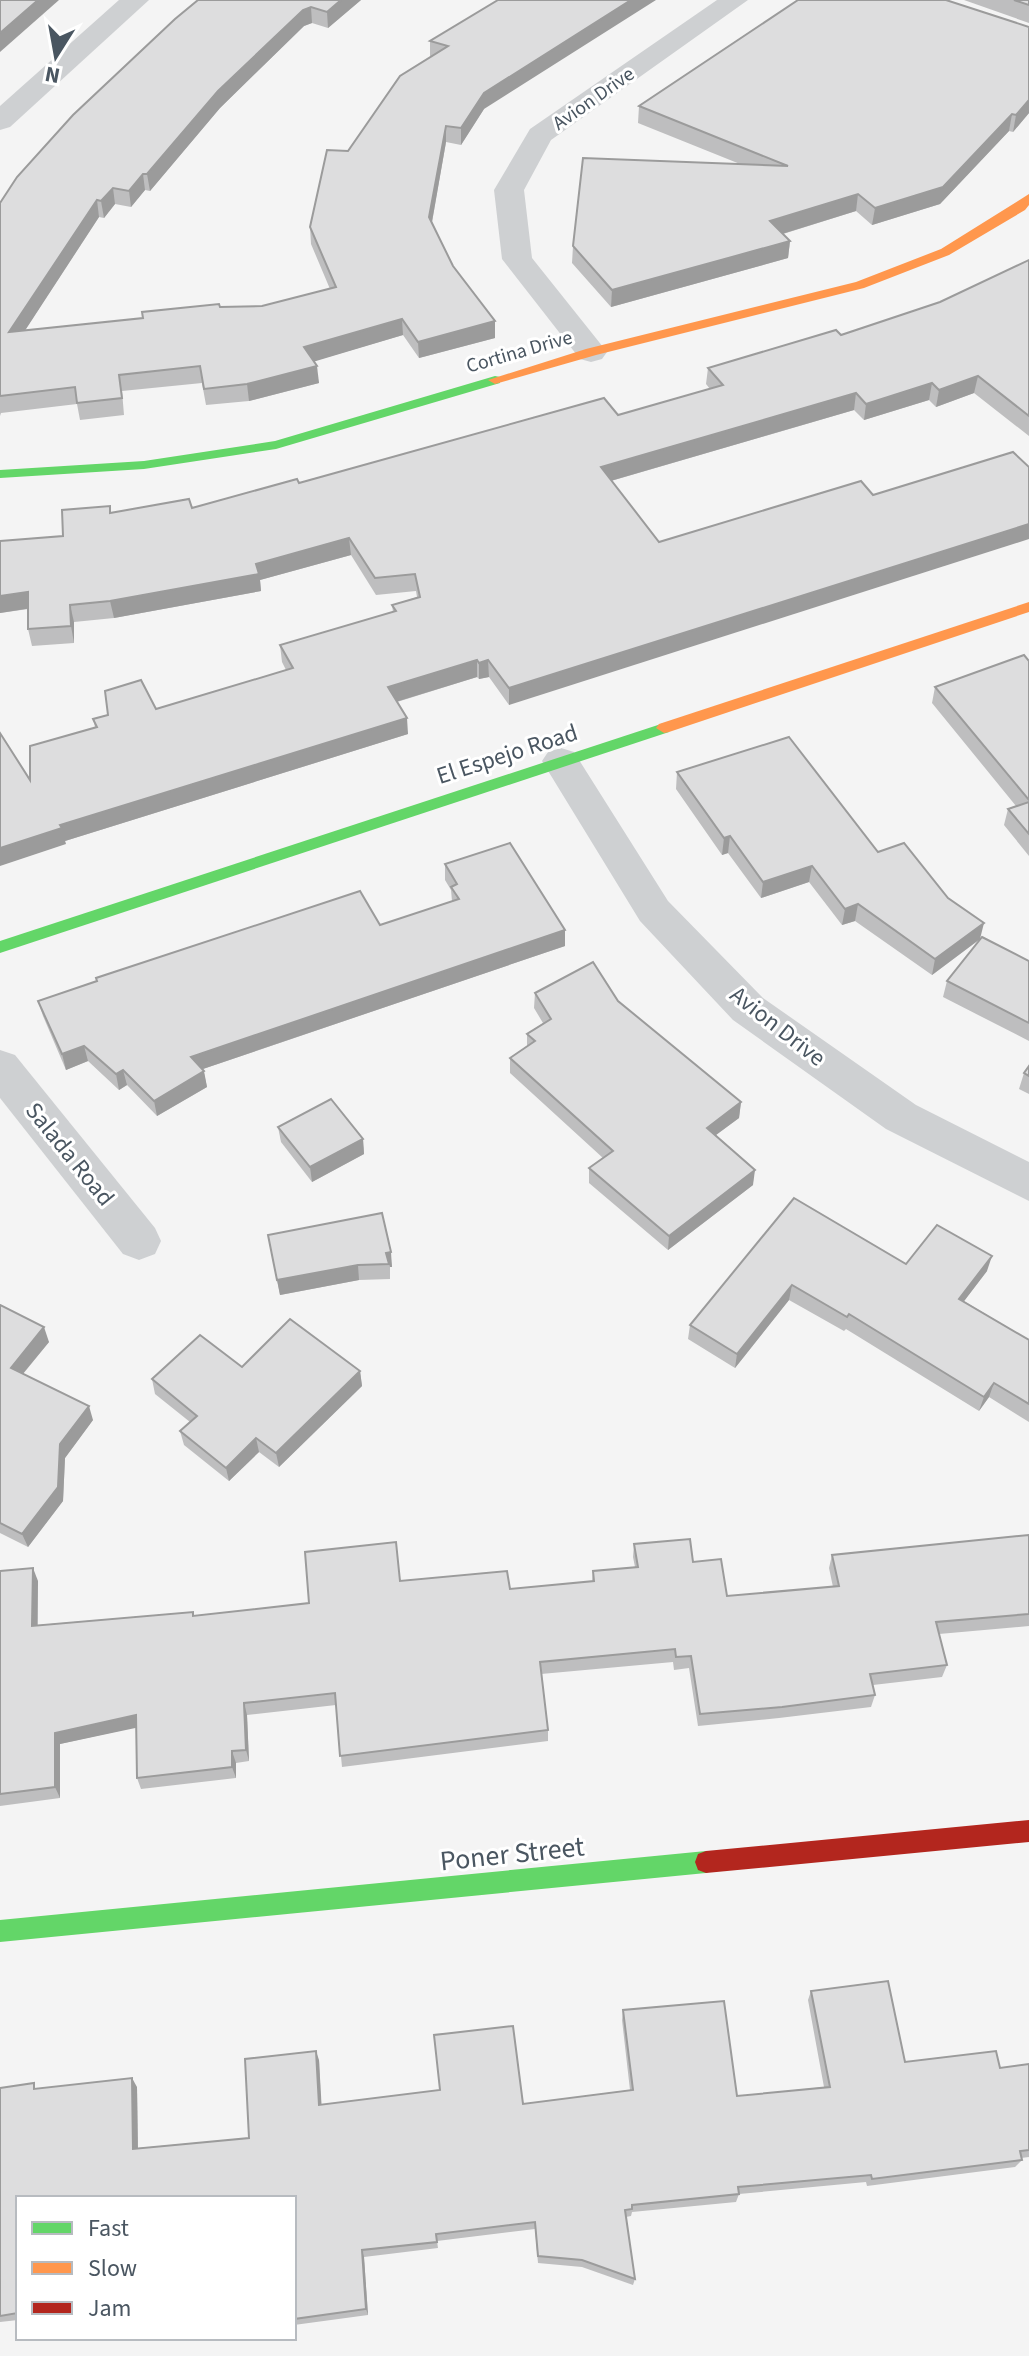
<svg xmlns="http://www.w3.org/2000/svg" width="1029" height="2356" viewBox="0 0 1029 2356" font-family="'Source Sans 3',sans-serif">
  <rect width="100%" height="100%" fill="#f4f4f4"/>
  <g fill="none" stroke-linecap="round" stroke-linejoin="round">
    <g fill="#ced0d2" fill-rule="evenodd">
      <polygon points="119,0 149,0 10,127 0,130 0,106"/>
      <polygon points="717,0 748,0 551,140 524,190 532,258 607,352 602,359 591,362 580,359 502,259 494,190 530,129"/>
      <polygon points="561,748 574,752 668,901 763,998 916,1105 1029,1162 1029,1201 886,1129 733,1020 640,921 542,761 548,752"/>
      <polygon points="0,1050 15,1055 155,1228 161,1241 155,1254 139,1260 123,1254 0,1098"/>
    </g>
    <g fill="#63d668" fill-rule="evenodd">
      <polygon points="495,376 500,377 500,383 276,449 144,469 0,478 0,470 144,461 275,441"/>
      <polygon points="664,723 669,724 669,732 0,953 0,941"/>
      <polygon points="706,1851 714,1854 717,1862 714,1870 706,1873 0,1942 0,1920"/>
    </g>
    <g fill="#ff974d" fill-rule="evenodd">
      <polygon points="1029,194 1029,205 1025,210 949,255 864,288 596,355 495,384 488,380 586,349 856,282 941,249"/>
      <polygon points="1029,602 1029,612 669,732 664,733 656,728 659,724"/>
    </g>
    <polygon fill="#b3261e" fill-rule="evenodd" points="1029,1820 1029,1842 706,1873 698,1870 695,1862 698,1854 706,1851"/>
  </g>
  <g fill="#bebebf">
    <polygon points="198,0 361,0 328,28 312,23 304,26 220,108 150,191 145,190 131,207 115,204 104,218 99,217 25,330 143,318 220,307 262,306 330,289 311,244 310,227 348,151 430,57 430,41 498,0 484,109 461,145 446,142 432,222 453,266 495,338 419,358 403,335 314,361 319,383 249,401 206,405 202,383 122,391 124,415 80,420 77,404 1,413 0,416 0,203"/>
    <polygon points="964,0 1029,0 1029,23"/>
    <polygon points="639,106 1029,113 1013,132 1009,131 940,204 872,225 856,211 783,234 790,241 788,258 611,307 572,263 573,246 740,164 638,123"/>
    <polygon points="1029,260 1029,436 974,393 936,407 929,400 864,420 854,410 611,481 509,705 489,677 479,679 477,677 397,702 408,734 65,841 66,844 30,780 95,727 93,719 156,709 286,670 282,662 280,645 393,612 392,605 417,597 416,591 376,595 351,555 260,580 261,591 114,618 74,622 74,643 32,646 28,629 28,609 0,613 0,541 63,536 111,513 192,508 299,483 618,415 710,389 706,384 708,368 841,335 940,302"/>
    <polygon points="1029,661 1029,856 1004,825 1008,809 1016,806 932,703 935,687"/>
    <polygon points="677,772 878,852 980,939 1029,961 1029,1041 943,997 947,981 980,939 932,975 855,921 842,925 809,882 761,898 728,853 722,855 676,789"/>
    <polygon points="445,864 565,946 203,1069 207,1087 157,1116 127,1085 119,1090 88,1061 66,1070 43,1016 38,1001 96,981 96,978 380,925 452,901 451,890 445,880"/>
    <polygon points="535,993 618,1001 741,1102 739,1118 716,1135 753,1185 668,1250 589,1183 589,1168 603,1158 510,1073 510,1058 527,1046 527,1034 543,1023 534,1008"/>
    <polygon points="1029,1066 1029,1094 1019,1089 1024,1073"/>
    <polygon points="278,1127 363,1139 364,1154 312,1182 281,1142"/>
    <polygon points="794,1198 906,1264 987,1271 964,1301 1029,1340 1029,1422 989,1397 979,1411 846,1329 844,1331 789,1300 735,1368 688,1339 690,1325"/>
    <polygon points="382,1213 392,1267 390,1267 390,1279 359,1280 280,1295 268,1235"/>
    <polygon points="0,1305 49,1342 23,1374 93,1420 65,1458 63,1501 28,1547 0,1533"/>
    <polygon points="242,1367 360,1371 362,1386 279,1467 259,1452 229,1481 184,1445 180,1431 190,1422 155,1394 152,1379"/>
    <polygon points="1029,1535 1029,1626 939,1634 947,1665 942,1677 873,1685 875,1695 871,1707 779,1718 698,1726 689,1668 674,1670 673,1662 541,1674 548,1730 548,1741 342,1767 336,1705 247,1715 249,1761 236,1763 236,1778 141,1789 137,1778 136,1727 60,1744 60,1798 0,1806 0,1571 38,1581 38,1625 193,1612 194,1616 309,1603 400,1581 510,1589 592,1581 593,1571 635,1567 633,1557 634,1544 693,1562 727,1596 833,1587 829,1568 832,1555"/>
    <polygon points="811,1991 905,2062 1000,2068 1029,2064 1029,2157 1021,2158 1022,2160 1015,2167 867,2186 866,2182 739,2194 736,2202 632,2212 631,2216 626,2217 635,2279 633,2285 582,2267 538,2263 535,2229 437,2241 438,2248 364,2257 368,2315 294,2325 294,2198 18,2198 18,2320 0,2322 0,2088 38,2089 137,2087 138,2148 249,2138 319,2060 321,2105 523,2104 630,2090 622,2020 623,2010 737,2096 824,2087 808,2000"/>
  </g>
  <g fill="#9b9b9b">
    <polygon points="38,0 59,0 0,52 0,33"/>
    <polygon points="341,0 361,0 328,28 327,12"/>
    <polygon points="631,0 656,0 484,109 461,145 461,128 484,93"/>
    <polygon points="311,7 312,23 304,26 220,108 150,191 147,174 218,91 303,10"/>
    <polygon points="1029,100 1029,113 1013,132 1016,115"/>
    <polygon points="1012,114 1009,131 940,204 872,225 875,208"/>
    <polygon points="446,126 446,142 430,233 429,217"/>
    <polygon points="143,174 145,190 131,207 129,191"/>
    <polygon points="113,188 115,204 104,218 101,201"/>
    <polygon points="858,194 856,211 769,238 770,221"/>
    <polygon points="97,200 99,217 13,349 9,332"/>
    <polygon points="790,241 788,258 611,307 612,290"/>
    <polygon points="402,319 403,335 306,364 304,347"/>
    <polygon points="495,321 495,338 419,358 418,342"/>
    <polygon points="317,366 319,383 249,401 247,384"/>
    <polygon points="978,376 974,393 936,407 939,390"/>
    <polygon points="932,383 929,400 864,420 866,404"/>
    <polygon points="856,393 854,410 600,484 601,467"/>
    <polygon points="1029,524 1029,539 509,705 509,688"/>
    <polygon points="349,538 351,555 260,580 261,591 114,618 110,601 256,564"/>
    <polygon points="28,592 32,608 0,613 0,596"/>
    <polygon points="70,605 74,622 74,643 71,626"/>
    <polygon points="477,660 477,677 389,704 388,687"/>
    <polygon points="488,660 489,677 479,679 479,663"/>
    <polygon points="407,718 408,734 65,841 66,844 0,866 0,848 60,825"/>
    <polygon points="730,836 728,853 722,855 724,838"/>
    <polygon points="812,866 809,882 761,898 763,882"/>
    <polygon points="858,904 855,921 842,925 845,909"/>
    <polygon points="984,923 980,939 932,975 935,959"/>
    <polygon points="565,930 565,946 194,1072 191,1057"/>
    <polygon points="84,1046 88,1061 66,1070 62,1054"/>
    <polygon points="123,1070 127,1085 119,1090 116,1074"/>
    <polygon points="204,1071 207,1087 157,1116 154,1101"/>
    <polygon points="741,1102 739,1118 705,1143 707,1128"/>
    <polygon points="363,1139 364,1154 312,1182 310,1167"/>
    <polygon points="755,1170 753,1185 668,1250 669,1236"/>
    <polygon points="391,1252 392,1267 390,1267 386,1253"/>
    <polygon points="992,1256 987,1271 955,1313 959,1299"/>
    <polygon points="358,1265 359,1280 280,1295 277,1280"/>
    <polygon points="792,1285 789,1300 735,1368 737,1354"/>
    <polygon points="44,1327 49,1342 16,1382 11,1368"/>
    <polygon points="360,1371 362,1386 279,1467 276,1453"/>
    <polygon points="994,1383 989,1397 979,1411 984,1397"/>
    <polygon points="89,1406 93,1420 65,1458 63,1501 28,1547 22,1534 60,1444"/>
    <polygon points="256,1438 259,1452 229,1481 226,1468"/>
    <polygon points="33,1568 38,1581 37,1638 32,1626"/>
    <polygon points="244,1703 247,1715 249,1761 246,1750"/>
    <polygon points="136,1715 140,1727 60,1744 60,1798 55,1787 55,1733"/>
    <polygon points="232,1751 236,1763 236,1778 232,1767"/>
    <polygon points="316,2051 319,2060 322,2113 319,2105"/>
    <polygon points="132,2078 137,2087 138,2156 133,2149"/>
    <polygon points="362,2250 364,2257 368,2315 366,2309"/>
  </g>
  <g fill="#ddddde" stroke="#9b9b9b" stroke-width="2">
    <polygon points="0,0 38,0 0,33"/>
    <polygon points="198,0 341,0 327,12 311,7 303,10 218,91 147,174 143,174 129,191 113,188 101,201 97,200 9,332 143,318 142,312 219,304 220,307 262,306 336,287 310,227 327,150 348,151 400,76 448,46 430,41 498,0 631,0 484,93 461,128 446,126 429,217 453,266 495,321 418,342 402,319 304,347 317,366 247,384 204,389 200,366 119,375 122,398 77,403 75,387 0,396 0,203 17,177 73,115 175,19"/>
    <polygon points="798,0 946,0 1029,27 1029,100 1016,115 1012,114 943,187 875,208 858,194 770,221 790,241 612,290 573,246 583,158 788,166 639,106"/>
    <polygon points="1014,0 1029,0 1029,5"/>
    <polygon points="1029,260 1029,416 978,376 939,390 932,383 866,404 856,393 601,467 659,542 861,481 873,495 1013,452 1029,467 1029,524 509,688 488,660 479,663 477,660 388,687 407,718 60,825 62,828 0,848 0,733 30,780 30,746 97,727 93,719 108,715 105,691 141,680 156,709 293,668 280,645 396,611 392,605 420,597 415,574 375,578 349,538 256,564 259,574 110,601 70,605 71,626 28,629 28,592 0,596 0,541 63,536 62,510 110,506 110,513 189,499 192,508 297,479 299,483 604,398 618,415 723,385 708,368 836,330 841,335 940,302"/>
    <polygon points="1024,655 1029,661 1029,800 935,687"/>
    <polygon points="789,737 878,852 904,843 948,898 984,923 935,959 858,904 845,909 812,866 763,882 730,836 724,838 677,772"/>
    <polygon points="1029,802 1029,834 1008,809"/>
    <polygon points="510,843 565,930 191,1057 204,1071 154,1101 123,1070 116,1074 84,1046 62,1054 38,1001 97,981 96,978 360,891 380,925 459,899 451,887 457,884 445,864"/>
    <polygon points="982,937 1029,961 1029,1023 947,981"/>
    <polygon points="593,962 618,1001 741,1102 707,1128 755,1170 669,1236 589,1168 613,1151 510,1058 535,1041 527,1034 551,1019 535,993"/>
    <polygon points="1029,1066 1029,1076 1024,1073"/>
    <polygon points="331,1099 363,1139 310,1167 278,1127"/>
    <polygon points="794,1198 906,1264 937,1225 992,1256 959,1299 1029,1340 1029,1404 994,1383 984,1397 849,1314 847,1317 792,1285 737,1354 690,1325"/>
    <polygon points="382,1213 391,1252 386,1253 389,1264 358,1265 277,1280 268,1235"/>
    <polygon points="0,1305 44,1327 11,1368 89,1406 60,1444 58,1487 22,1534 0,1523"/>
    <polygon points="290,1319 360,1371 276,1453 256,1438 226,1468 180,1431 197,1416 152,1379 200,1335 242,1367"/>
    <polygon points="1029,1535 1029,1614 936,1622 947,1665 870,1674 875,1695 782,1707 700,1714 691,1656 676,1657 675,1649 540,1662 548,1730 340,1756 335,1693 244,1703 246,1750 232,1751 232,1767 137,1778 136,1715 55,1733 55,1787 0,1794 0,1571 33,1568 32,1626 193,1612 193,1616 309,1603 305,1552 396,1542 400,1581 507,1571 510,1589 594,1581 593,1571 638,1567 634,1544 690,1539 693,1562 721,1559 727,1596 839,1586 832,1555"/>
    <polygon points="888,1981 905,2062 996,2051 1000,2068 1029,2064 1029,2150 1020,2151 1022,2160 872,2179 871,2175 738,2187 739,2194 632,2205 632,2209 625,2210 635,2279 582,2260 538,2256 535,2222 436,2234 437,2242 362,2250 366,2309 294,2319 294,2198 18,2198 18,2313 0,2316 0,2088 34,2083 34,2089 132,2078 133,2149 249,2138 245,2059 316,2051 319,2105 440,2090 434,2035 513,2026 523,2104 633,2090 623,2010 724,2001 737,2096 830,2087 811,1991"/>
  </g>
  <g text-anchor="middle" stroke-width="6" stroke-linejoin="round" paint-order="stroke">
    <g font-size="20" fill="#4a5661" stroke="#fff">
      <text transform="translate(593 98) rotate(-35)" y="7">Avion Drive</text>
      <text transform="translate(519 351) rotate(-16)" y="7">Cortina Drive</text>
    </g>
    <g font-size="24" fill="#4a5661" stroke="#fff">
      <text transform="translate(507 754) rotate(-18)" y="8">El Espejo Road</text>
      <text transform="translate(778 1026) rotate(38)" y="8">Avion Drive</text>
      <text transform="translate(70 1154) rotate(51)" y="8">Salada Road</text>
    </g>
    <g font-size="28" fill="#4a5661" stroke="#fff">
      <text transform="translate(512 1853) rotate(-6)" y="10">Poner Street</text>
    </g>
  </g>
  <rect x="16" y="2196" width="280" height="144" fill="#ffffff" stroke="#b7bbc0" stroke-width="2"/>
  <rect x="32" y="2222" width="40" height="12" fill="#63d668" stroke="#b7bbc0" stroke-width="2"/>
  <text x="88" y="2236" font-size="24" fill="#4a5661">Fast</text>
  <rect x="32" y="2262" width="40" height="12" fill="#ff974d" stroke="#b7bbc0" stroke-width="2"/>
  <text x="88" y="2276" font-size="24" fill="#4a5661">Slow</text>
  <rect x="32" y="2302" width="40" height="12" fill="#b3261e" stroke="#b7bbc0" stroke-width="2"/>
  <text x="88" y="2316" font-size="24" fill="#4a5661">Jam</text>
  <g transform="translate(56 56) rotate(191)" stroke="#ffffff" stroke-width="6" paint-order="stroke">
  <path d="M0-6L14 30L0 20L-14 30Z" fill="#4a5661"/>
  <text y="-12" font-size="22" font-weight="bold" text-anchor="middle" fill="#4a5661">N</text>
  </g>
</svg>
